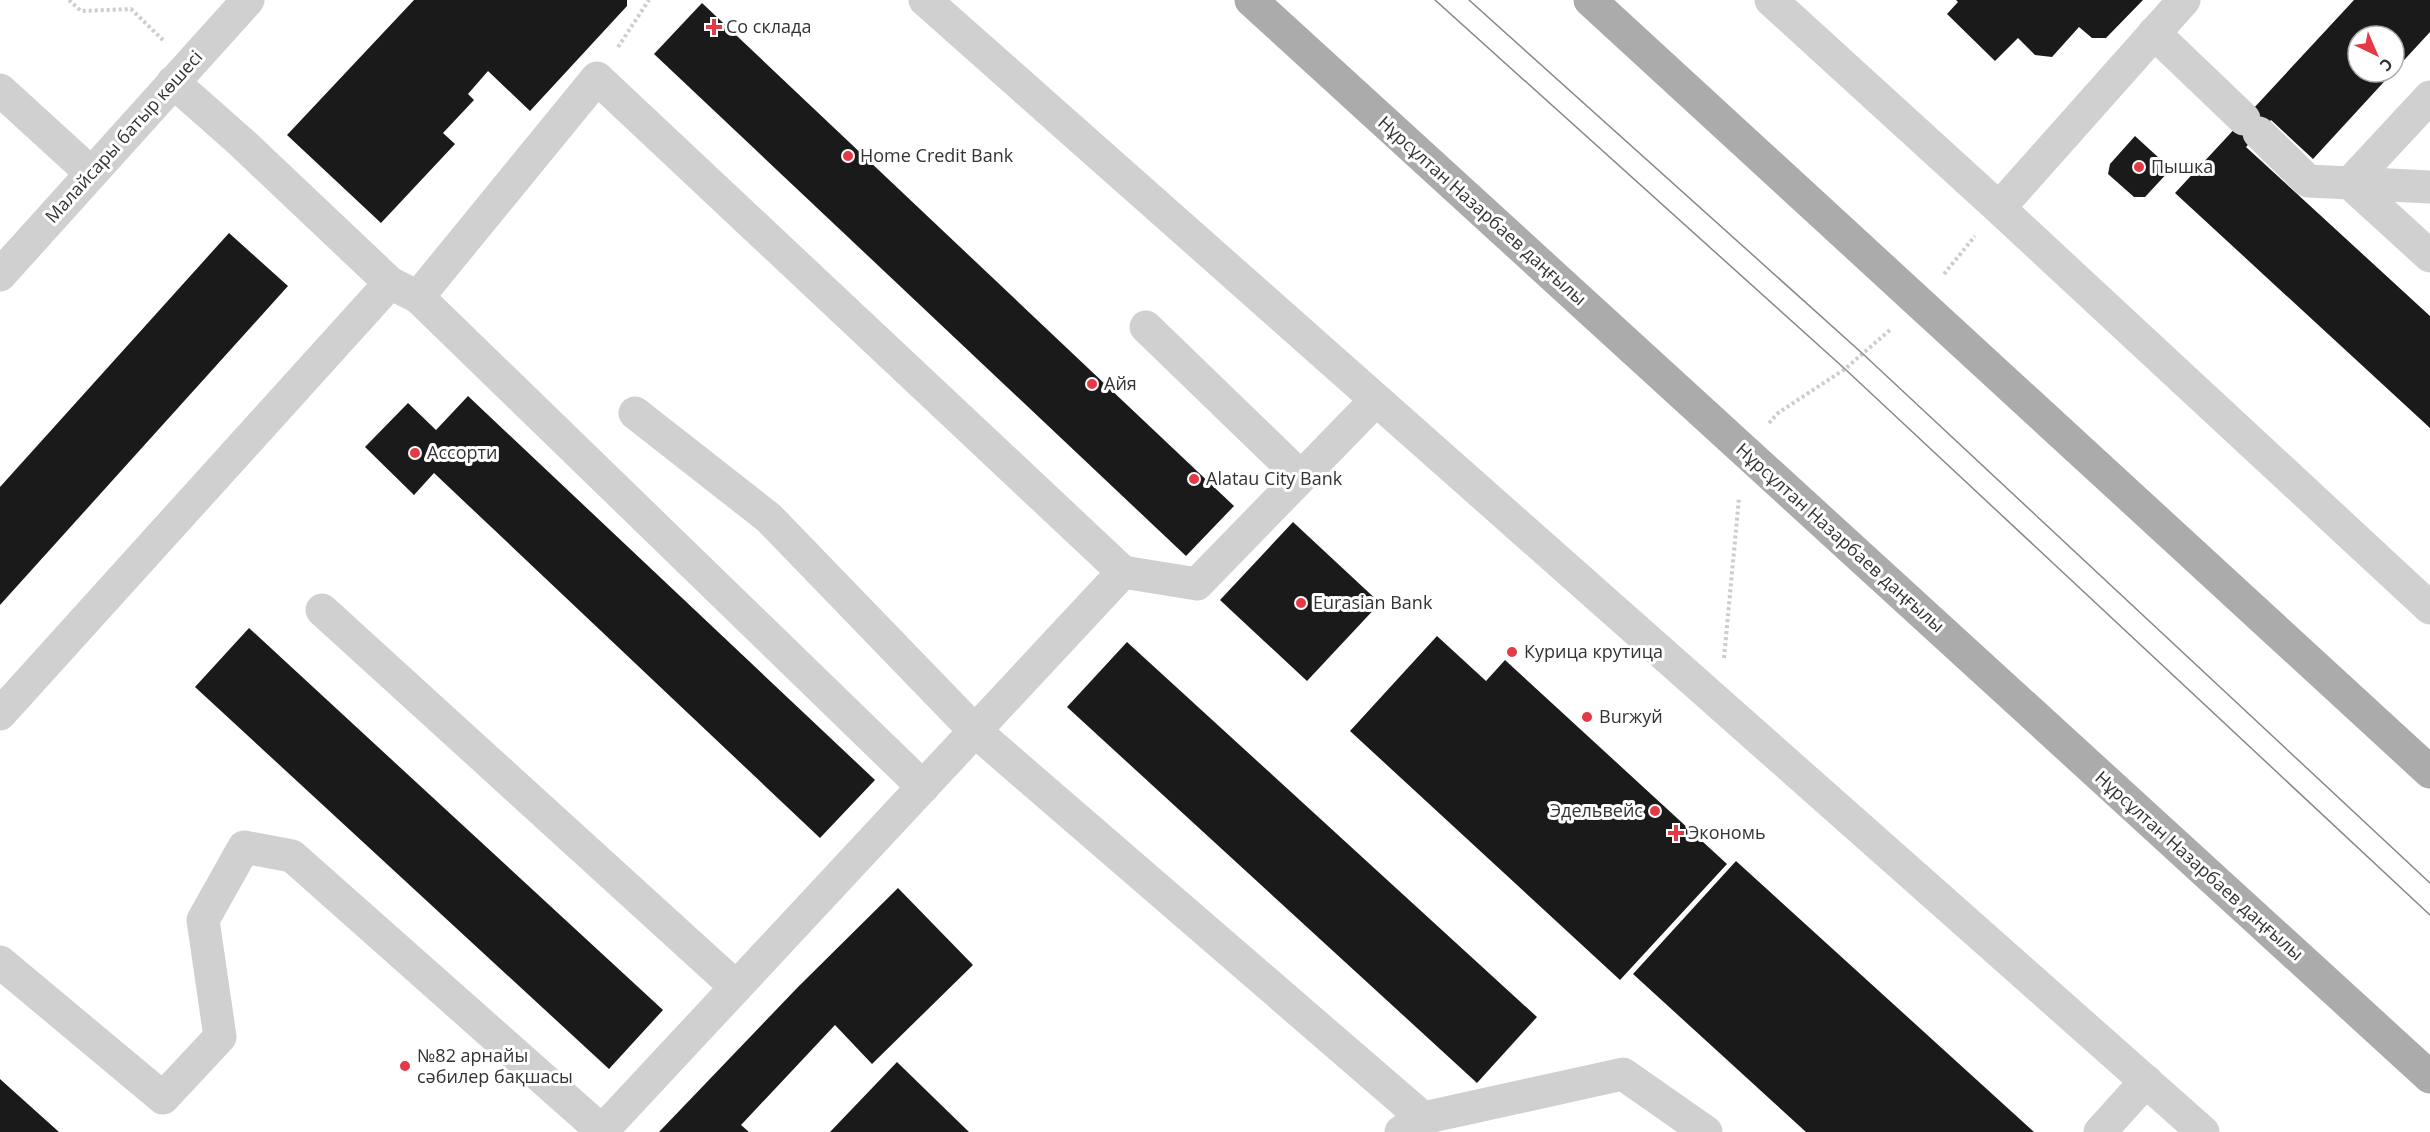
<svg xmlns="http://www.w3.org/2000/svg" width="2430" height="1132" viewBox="0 0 2430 1132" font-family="'Open Sans',sans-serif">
  <rect width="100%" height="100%" fill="#fff"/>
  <g fill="#1a1a1a">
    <polygon points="414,0 627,0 627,6 530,111 488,71 468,94 474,100 443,133 455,144 381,223 287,135"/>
    <polygon points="1956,0 2143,0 2106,38 2092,38 2079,27 2052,57 2035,55 2018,38 1995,61 1947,14 1958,2"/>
    <polygon points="2354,0 2430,0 2430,32 2394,71 2394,36 2358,36 2358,72 2393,72 2313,159 2271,120 2246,147 2430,316 2430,428 2175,193"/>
    <polygon points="702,3 1234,506 1186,556 654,54"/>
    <polygon points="2135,136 2171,169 2145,197 2134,197 2108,174 2110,164"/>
    <polygon points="229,233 288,286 0,605 0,487"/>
    <polygon points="468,396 875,780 820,838 434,473 414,495 365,447 408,403 436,430"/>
    <polygon points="1293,522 1380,603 1307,681 1220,600"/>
    <polygon points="249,628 663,1010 609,1069 195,687"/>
    <polygon points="1437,636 1486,681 1505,660 1727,864 1620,980 1350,731"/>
    <polygon points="1127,642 1537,1017 1477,1083 1067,707"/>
    <polygon points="1736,861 2034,1132 1806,1132 1633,974"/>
    <polygon points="898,888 973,965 872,1064 835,1025 741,1125 749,1132 659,1132 798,987"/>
    <polygon points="897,1062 969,1132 830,1132"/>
    <polygon points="0,1079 59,1132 0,1132"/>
  </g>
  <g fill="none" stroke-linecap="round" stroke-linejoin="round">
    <g stroke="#cdcdcd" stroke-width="4" stroke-dasharray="3 3" stroke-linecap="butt">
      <polyline points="69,0 81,11 131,9 163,40"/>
      <polyline points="618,47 649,0"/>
      <polyline points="1944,274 1975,236"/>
      <polyline points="1769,423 1778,413 1845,369 1891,329"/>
      <polyline points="1724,658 1739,498"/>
    </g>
    <g stroke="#d0d0d0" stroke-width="33">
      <polyline points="925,0 2203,1132"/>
      <polyline points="1771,0 1999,208 2430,608"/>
      <polyline points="2154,33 2244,119"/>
      <polyline points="173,82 241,142 390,283"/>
      <polyline points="0,90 91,173"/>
      <polyline points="2259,133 2308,181 2350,183 2430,256"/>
      <polyline points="2350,183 2430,97"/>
      <polyline points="2350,183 2430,187"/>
      <polyline points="1999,208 2184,0"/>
      <polyline points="0,275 248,0"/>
      <polyline points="418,297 597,78 1123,572"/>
      <polyline points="1146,327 1300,476"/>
      <polyline points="635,413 769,518 975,731 1423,1118"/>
      <polyline points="322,610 736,987"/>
      <polyline points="0,714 390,283 418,297 923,787"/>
      <polyline points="0,962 163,1098 220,1037 203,920 244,847 292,856 602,1131 1123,572 1197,584 1376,400"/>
      <polyline points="1401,1132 1423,1118 1623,1074 1706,1132"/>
      <polyline points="2100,1132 2146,1081"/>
    </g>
    <g stroke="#ababab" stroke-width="33">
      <polyline points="1251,0 2430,1077"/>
      <polyline points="1590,0 2430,772"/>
    </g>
    <g stroke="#888" stroke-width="1.5">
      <polyline points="1435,0 1845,369 2430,915"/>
      <polyline points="1469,0 1863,354 2430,883"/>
    </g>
  </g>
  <g fill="#e63946" stroke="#fff" stroke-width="2">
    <path d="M711 18h6v6h6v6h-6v6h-6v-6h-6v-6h6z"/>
    <circle cx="848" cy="156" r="6"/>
    <circle cx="2139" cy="167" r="6"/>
    <circle cx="1092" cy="384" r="6"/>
    <circle cx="415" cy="453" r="6"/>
    <circle cx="1194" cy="479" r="6"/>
    <circle cx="1301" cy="603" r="6"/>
    <circle cx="1512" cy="652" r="6"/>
    <circle cx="1587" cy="717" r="6"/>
    <circle cx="1655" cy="811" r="6"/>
    <path d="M1673 824h6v6h6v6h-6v6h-6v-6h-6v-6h6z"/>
    <circle cx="405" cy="1066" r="6"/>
  </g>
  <g text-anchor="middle" stroke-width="6" stroke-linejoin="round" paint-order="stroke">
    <g font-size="18" fill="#333" stroke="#fff" text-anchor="start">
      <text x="726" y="33">Со склада</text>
      <text x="860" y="162">Home Credit Bank</text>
      <text x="2151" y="173">Пышка</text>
      <text x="1104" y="390">Айя</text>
      <text x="427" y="459">Ассорти</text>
      <text x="1206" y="485">Alatau City Bank</text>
      <text x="1313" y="609">Eurasian Bank</text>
      <text x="1524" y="658">Курица крутица</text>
      <text x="1599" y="723">Burжуй</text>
      <text x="1643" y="817" text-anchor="end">Эдельвейс</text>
      <text x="1688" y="839">Экономь</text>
      <text x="417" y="1062">№82 арнайы<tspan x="417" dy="21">сәбилер бақшасы</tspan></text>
    </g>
    <g font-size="18" fill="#333" stroke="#fff">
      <text transform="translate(124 137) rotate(-48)" y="6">Малайсары батыр көшесі</text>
      <text transform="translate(1482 211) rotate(42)" y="6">Нұрсұлтан Назарбаев даңғылы</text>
      <text transform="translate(1840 538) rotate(42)" y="6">Нұрсұлтан Назарбаев даңғылы</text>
      <text transform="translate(2199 866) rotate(42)" y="6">Нұрсұлтан Назарбаев даңғылы</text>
    </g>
  </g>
  <g transform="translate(2376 54) rotate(136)"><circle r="28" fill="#ffffff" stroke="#adadad" stroke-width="1.5"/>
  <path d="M0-4.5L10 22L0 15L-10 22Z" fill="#e63946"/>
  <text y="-9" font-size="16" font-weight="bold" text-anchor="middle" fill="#333333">С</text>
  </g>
</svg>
